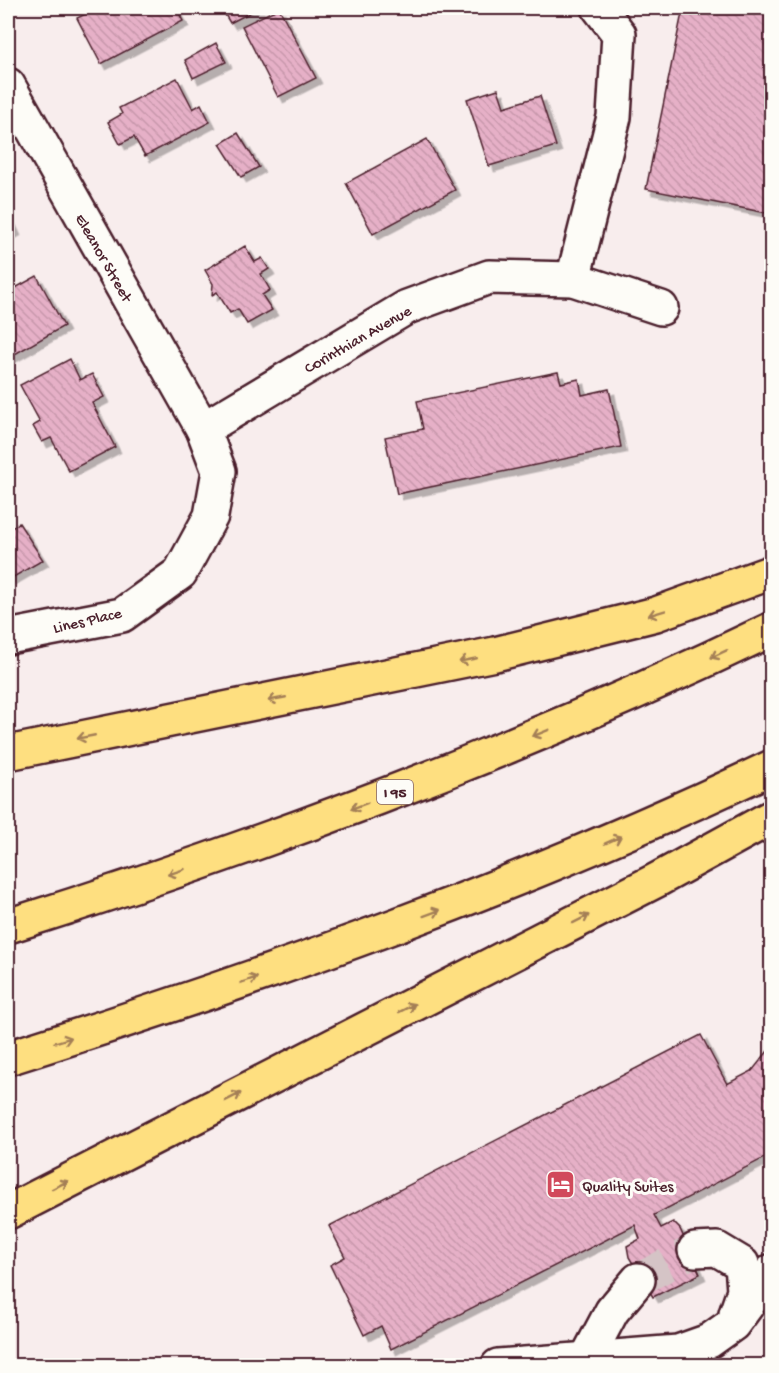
<svg xmlns="http://www.w3.org/2000/svg" width="779" height="1373" viewBox="0 0 779 1373" font-family="'Gochi Hand',sans-serif">
  <defs>
    <pattern id="building-back-hatch" width="6" height="6" patternUnits="userSpaceOnUse" patternTransform="scale(1.5)"><rect width="6" height="6" fill="#e6b0c7"/><path d="M-1 5l2 2M0 0l6 6M5-1l2 2" fill="none" stroke="#c797ab"/></pattern>
    <filter id="shadow"><feDropShadow dx="5.5" dy="5.5" stdDeviation="0" flood-color="#0004"/></filter>
  </defs>
  <rect width="100%" height="100%" fill="#f8eded"/>
  <filter id="ink" filterUnits="userSpaceOnUse"><feTurbulence type="fractalNoise" baseFrequency=".0167" numOctaves="2"/><feDisplacementMap in="SourceGraphic" scale="12" xChannelSelector="R" yChannelSelector="G"/><feConvolveMatrix kernelMatrix="1 2 1 2 8 2 1 2 1" color-interpolation-filters="sRGB"/></filter>
  <g filter="url(#ink)">
    <g fill="url(#building-back-hatch)" stroke="#4a1f2b" stroke-width="1.5" filter="url(#shadow)">
      <polygon points="98,8 176,8 183,21 101,64 77,18"/>
      <polygon points="221,8 259,8 230,23"/>
      <polygon points="279,8 316,78 278,97 242,26"/>
      <polygon points="683,8 740,8 772,14 772,192 767,213 646,189"/>
      <polygon points="216,43 226,62 193,78 185,60"/>
      <polygon points="177,78 193,109 201,104 210,122 145,156 134,137 120,144 108,122 122,114 119,108"/>
      <polygon points="498,89 504,107 540,96 556,146 489,166 467,99"/>
      <polygon points="238,133 259,167 241,177 220,144"/>
      <polygon points="427,139 455,190 373,234 346,183"/>
      <polygon points="8,215 15,230 8,234"/>
      <polygon points="245,246 255,262 262,258 269,269 261,274 270,290 262,295 272,310 247,324 238,309 230,313 217,292 212,295 213,284 205,270"/>
      <polygon points="37,276 64,326 8,358 8,292"/>
      <polygon points="70,359 80,380 92,374 104,397 92,403 115,447 69,471 51,438 42,442 33,426 40,422 20,385"/>
      <polygon points="558,372 561,383 579,379 582,395 609,389 621,447 397,494 385,437 423,429 417,401"/>
      <polygon points="19,523 43,560 10,579 8,575 8,530"/>
      <polygon points="701,1035 727,1084 752,1071 772,1046 772,1154 654,1215 661,1228 673,1222 680,1229 700,1274 653,1297 629,1257 627,1246 640,1239 635,1225 391,1349 381,1326 364,1335 330,1265 345,1257 329,1226"/>
    </g>
    <g fill="none" stroke-linecap="round" stroke-linejoin="round">
      <polyline stroke="#d5c4c6" stroke-width="33" stroke-dasharray="33 16" stroke-linecap="butt" points="638,1280 695,1250"/>
      <defs>
        <g id="minor">
          <polyline points="8,85 203,429 219,471 211,516 180,573 122,615 8,637"/>
          <polyline points="573,279 614,117 619,34 599,8"/>
          <polyline points="203,429 407,307 489,277 573,279 661,308"/>
          <polyline points="695,1250 717,1249 742,1264 744,1291 736,1314"/>
          <polyline points="587,1358 612,1311 638,1280"/>
          <polyline points="498,1366 678,1352 709,1341 733,1324 772,1271"/>
        </g>
        <g id="highway">
          <polyline points="8,753 495,654 656,614 772,572"/>
          <path d="M8,926C269,844 525,748 772,629"/>
          <path d="M8,1058C268,976 524,885 772,767"/>
          <polyline points="8,1212 657,880 772,817"/>
        </g>
      </defs>
      <use href="#minor" stroke="#4a1f2b" stroke-width="38"/>
      <use href="#highway" stroke="#4a1f2b" stroke-width="38"/>
      <use href="#minor" stroke="#fdfcf7" stroke-width="33"/>
      <use href="#highway" stroke="#fedf80" stroke-width="33"/>
    </g>
    <defs><path id="oneway-shaft" d="M-6 0H5M1.5-3L5.5 0L1.5 3" fill="none" stroke-width="1.6" stroke-linecap="round" stroke-linejoin="round" transform="scale(1.5)"/></defs>
    <g stroke="#a47f56">
      <use href="#oneway-shaft" transform="translate(657 613) rotate(163)"/>
      <use href="#oneway-shaft" transform="translate(719 654) rotate(155)"/>
      <use href="#oneway-shaft" transform="translate(468 660) rotate(169)"/>
      <use href="#oneway-shaft" transform="translate(277 699) rotate(169)"/>
      <use href="#oneway-shaft" transform="translate(541 733) rotate(158)"/>
      <use href="#oneway-shaft" transform="translate(86 737) rotate(169)"/>
      <use href="#oneway-shaft" transform="translate(359 806) rotate(159)"/>
      <use href="#oneway-shaft" transform="translate(613 840) rotate(-24)"/>
      <use href="#oneway-shaft" transform="translate(176 872) rotate(161)"/>
      <use href="#oneway-shaft" transform="translate(432 913) rotate(-20)"/>
      <use href="#oneway-shaft" transform="translate(581 919) rotate(-27)"/>
      <use href="#oneway-shaft" transform="translate(249 980) rotate(-19)"/>
      <use href="#oneway-shaft" transform="translate(407 1008) rotate(-27)"/>
      <use href="#oneway-shaft" transform="translate(63 1040) rotate(-17)"/>
      <use href="#oneway-shaft" transform="translate(233 1097) rotate(-27)"/>
      <use href="#oneway-shaft" transform="translate(60 1185) rotate(-27)"/>
    </g>
  </g>
  <defs>
    <symbol id="hotel-square" viewBox="-11 -11 22 22"><rect x="-9" y="-9" width="18" height="18" rx="4" fill="#d1495b" stroke="#fdfcf7"/><path d="M-6-4.5h1.5V1H6V5H4.5V3h-9V5H-6ZM-4 0a1.8 1.8 0 1 1 3.6 0ZM.5 0V-2.5h3Q6-2.5 6 0Z" fill="#fff"/></symbol>
  </defs>
  <g fill-rule="evenodd">
    <use href="#hotel-square" x="544" y="1168" width="33" height="33"/>
  </g>
  <g text-anchor="middle" stroke-width="6" stroke-linejoin="round" paint-order="stroke">
    <rect fill="#fdfcf7" stroke="#806168" stroke-width="1.5" x="377" y="780" width="36" height="24" rx="4.5"/>
    <g font-size="15" font-weight="bold" fill="#4a1f2b">
      <text x="395" y="797">I 95</text>
    </g>
    <g font-size="16" fill="#4a1f2b" stroke="#fdfcf7">
      <text transform="translate(105 257) rotate(60)" y="6">Eleanor Street</text>
      <text transform="translate(357 338) rotate(-30)" y="6">Corinthian Avenue</text>
      <text transform="translate(87 619) rotate(-13)" y="6">Lines Place</text>
    </g>
    <g font-size="16" fill="#4a1f2b" stroke="#fdfcf7" text-anchor="start">
      <text x="582" y="1191">Quality Suites</text>
    </g>
  </g>
  <rect width="779" height="1373" fill="none" stroke="#fdfcf7" stroke-width="30"/>
  <rect x="15" y="15" width="749" height="1343" fill="none" stroke="#4a1f2b" stroke-width="2" filter="url(#ink)"/>
</svg>
